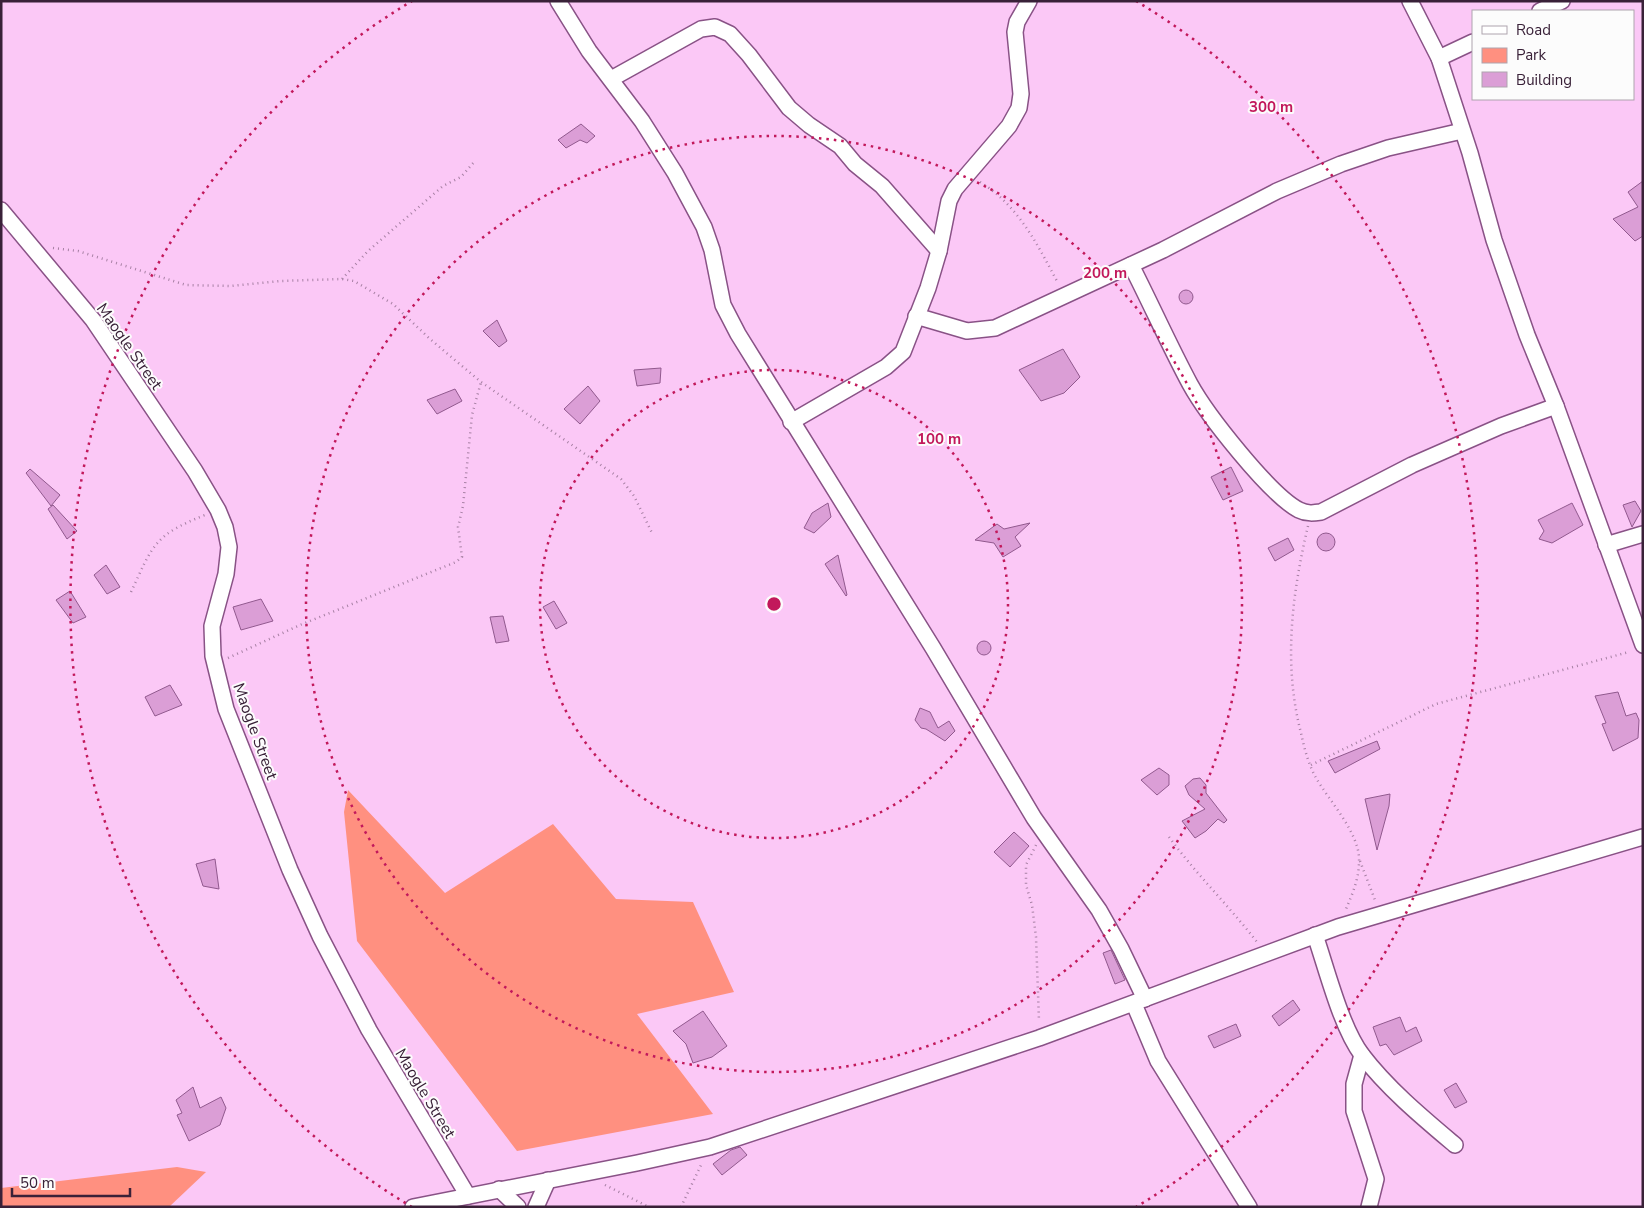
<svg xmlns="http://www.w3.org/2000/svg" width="1644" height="1208" viewBox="0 0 1644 1208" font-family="'Nunito Sans',sans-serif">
  <rect width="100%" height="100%" fill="#fbc8f6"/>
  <g fill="#ff9080">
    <polygon points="348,790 445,893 553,824 616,899 693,902 734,992 637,1014 713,1114 517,1151 357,941 344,812"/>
    <polygon points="177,1167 206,1172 169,1207 1,1207 1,1188"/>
  </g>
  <g fill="#db9ed6" stroke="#91598e">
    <polygon points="581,124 595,136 587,143 580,140 566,148 558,140"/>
    <polygon points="1643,181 1643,236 1635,241 1613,219 1638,207 1628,192"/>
    <circle cx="1186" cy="297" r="7"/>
    <polygon points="497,320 507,341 499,347 483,331"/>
    <polygon points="1063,349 1080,377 1064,393 1041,401 1019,370"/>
    <polygon points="661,368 660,383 637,386 634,370"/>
    <polygon points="588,386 600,401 580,424 564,409"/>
    <polygon points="455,389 462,401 437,414 427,400"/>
    <polygon points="1231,467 1243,491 1223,500 1211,477"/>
    <polygon points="30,469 60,495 51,506 26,473"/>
    <polygon points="1635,501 1641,511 1632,527 1623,505"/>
    <polygon points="828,503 831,517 814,533 804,528 812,513"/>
    <polygon points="1572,503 1583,525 1552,543 1539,539 1544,531 1538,520"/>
    <polygon points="53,505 77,531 67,539 48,509"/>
    <polygon points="1030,523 1015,537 1021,546 1003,557 994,543 975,540 997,524 1004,529"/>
    <circle cx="1326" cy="542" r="9"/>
    <polygon points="1288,538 1294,550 1275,561 1268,548"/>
    <polygon points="838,555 847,595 846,596 825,564"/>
    <polygon points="106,565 120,587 107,594 94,575"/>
    <polygon points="70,591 86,617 73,623 56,600"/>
    <polygon points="261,599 273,621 241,630 233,607"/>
    <polygon points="554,601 567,623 556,629 543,607"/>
    <polygon points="503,616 509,641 496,643 490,617"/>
    <circle cx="984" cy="648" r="7"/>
    <polygon points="170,685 182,705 155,716 145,697"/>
    <polygon points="1618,692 1626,716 1636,713 1639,720 1638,738 1613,751 1602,724 1606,723 1595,696"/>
    <polygon points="920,708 930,712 938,728 949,721 955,731 945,741 926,729 921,728 915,720"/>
    <polygon points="1377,741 1380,749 1335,773 1328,761"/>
    <polygon points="1159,768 1169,775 1169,785 1157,795 1141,780"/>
    <polygon points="1200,778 1206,785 1206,793 1227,820 1224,823 1218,819 1206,831 1195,838 1182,821 1205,809 1189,795 1185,786 1193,779"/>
    <polygon points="1390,794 1389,806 1377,850 1365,799"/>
    <polygon points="1014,832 1029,846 1010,867 994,852"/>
    <polygon points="215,859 219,889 203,886 196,864"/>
    <polygon points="1111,950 1125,980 1115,984 1103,953"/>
    <polygon points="1293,1000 1300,1010 1279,1026 1272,1016"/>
    <polygon points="703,1011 727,1046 712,1057 693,1063 686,1044 673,1031"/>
    <polygon points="1400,1017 1406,1032 1416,1027 1422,1041 1394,1055 1386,1044 1380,1046 1373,1027"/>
    <polygon points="1236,1024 1241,1036 1214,1048 1208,1036"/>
    <polygon points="1456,1083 1467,1102 1455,1108 1444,1090"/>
    <polygon points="193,1087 200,1108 221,1097 226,1108 220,1125 189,1141 177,1115 182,1113 176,1100"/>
    <polygon points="740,1147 747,1155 722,1175 713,1164 731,1150"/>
  </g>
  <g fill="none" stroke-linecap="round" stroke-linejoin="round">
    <defs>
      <g id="minor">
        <polyline points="558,1 589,51 642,121 675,173 704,227 712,250 723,305 738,334 933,648 1034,818 1099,910 1121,949 1145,999"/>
        <polyline points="1410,1 1439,58 1470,153 1494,240 1527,335 1556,406 1643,645"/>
        <polyline points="1540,11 1562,1"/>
        <polyline points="1439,58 1473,42"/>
        <polyline points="611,79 701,29 715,27 730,34 749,55 789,108 809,125 840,146 855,164 882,186 939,251"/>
        <polyline points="1,210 93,320 195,471 218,510 225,527 229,547 226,574 212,626 213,656 226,709 290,870 320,936 369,1030 468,1196"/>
        <path d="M1131,265C1151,304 1169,345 1190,384C1207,415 1270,495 1299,510C1307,514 1314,513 1321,512L1412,465L1501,426L1556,406"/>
        <polyline points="916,316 967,331 995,328 1163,250 1277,191 1341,164 1388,148 1462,131"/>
        <polyline points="791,422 886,367 903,352 928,288 939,251 949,201 955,189 1009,126 1019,108 1021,94 1015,32 1017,22 1029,1"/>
        <polyline points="1606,545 1643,534"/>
        <path d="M1315,935C1327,970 1341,1027 1362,1055C1388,1089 1423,1118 1455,1145"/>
        <polyline points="1134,1004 1158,1061 1249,1207"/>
        <polyline points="1362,1055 1354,1084 1354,1111 1376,1179 1369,1207"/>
        <polyline points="499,1189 518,1207"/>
        <polyline points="413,1207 637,1163 710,1147 1039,1038 1338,927 1643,837"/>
        <polyline points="536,1207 548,1180"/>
      </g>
    </defs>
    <use href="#minor" stroke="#895286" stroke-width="18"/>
    <g stroke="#a780a4" stroke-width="2.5" stroke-dasharray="1 4" stroke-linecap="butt">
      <path d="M980,182C1019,206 1037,244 1058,283"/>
      <polyline points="53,248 78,251 186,285 230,286 280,281 342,279 354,281 393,304 430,339 481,382 621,479 634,496 652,533"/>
      <polyline points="342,279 368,251 443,186 461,177 475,161"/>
      <path d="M1308,526C1292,594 1283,664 1301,733C1304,747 1308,763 1315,776C1328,800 1361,834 1359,862C1359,879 1352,895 1346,909"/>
      <path d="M131,592C153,545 154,535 205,515"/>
      <polyline points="228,658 300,625 456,562 462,557 458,527 463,506 472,415 481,382"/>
      <polyline points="1311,765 1436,704 1629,652"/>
      <path d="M1169,837C1196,874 1229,906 1257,942"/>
      <polyline points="1036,845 1026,865 1026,885 1032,905 1036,937 1039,1021"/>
      <polyline points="1360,861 1375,900"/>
      <polyline points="605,1185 649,1207"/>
      <polyline points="681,1207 701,1165"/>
    </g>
    <use href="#minor" stroke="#fff" stroke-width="15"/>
  </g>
  <g fill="none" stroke="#c2185b" stroke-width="2.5" stroke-dasharray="2.5 5">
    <circle cx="774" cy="604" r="234"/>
    <circle cx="774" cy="604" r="468"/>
    <path d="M412 1207A703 703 0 0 1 412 1M1136 1A703 703 0 0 1 1136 1207"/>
  </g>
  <g text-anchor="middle" stroke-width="4" stroke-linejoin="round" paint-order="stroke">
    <g font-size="16" fill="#392138" stroke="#fcfcfc">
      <text transform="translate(130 346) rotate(55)" y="6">Maogle Street</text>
      <text transform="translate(256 731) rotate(70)" y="6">Maogle Street</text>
      <text transform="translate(426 1093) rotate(59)" y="6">Maogle Street</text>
    </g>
  </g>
  <circle cx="774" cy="604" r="8" fill="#c2185b" stroke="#fcfcfc" stroke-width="2.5"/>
  <g font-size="15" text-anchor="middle" font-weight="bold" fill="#c2185b" stroke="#fcfcfc" stroke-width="4" stroke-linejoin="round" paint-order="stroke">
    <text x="1271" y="112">300 m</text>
    <text x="1105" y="278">200 m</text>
    <text x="939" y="444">100 m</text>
  </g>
  <rect width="1644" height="1208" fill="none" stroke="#392138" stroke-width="5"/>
  <rect x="1472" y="10" width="162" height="90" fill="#fcfcfc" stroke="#aea4ae"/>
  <rect x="1482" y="26" width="25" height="8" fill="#ffffff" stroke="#aea4ae"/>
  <text x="1516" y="35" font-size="15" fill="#392138">Road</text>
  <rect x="1482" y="48" width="25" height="15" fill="#ff9080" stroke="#aea4ae"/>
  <text x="1516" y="60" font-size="15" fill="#392138">Park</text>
  <rect x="1482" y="72" width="25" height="15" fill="#db9ed6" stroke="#aea4ae"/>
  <text x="1516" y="85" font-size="15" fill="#392138">Building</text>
  <path d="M12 1188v8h118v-8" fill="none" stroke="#392138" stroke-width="2.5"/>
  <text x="20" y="1188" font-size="15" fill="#392138" stroke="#fcfcfc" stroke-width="4" paint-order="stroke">50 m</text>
</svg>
